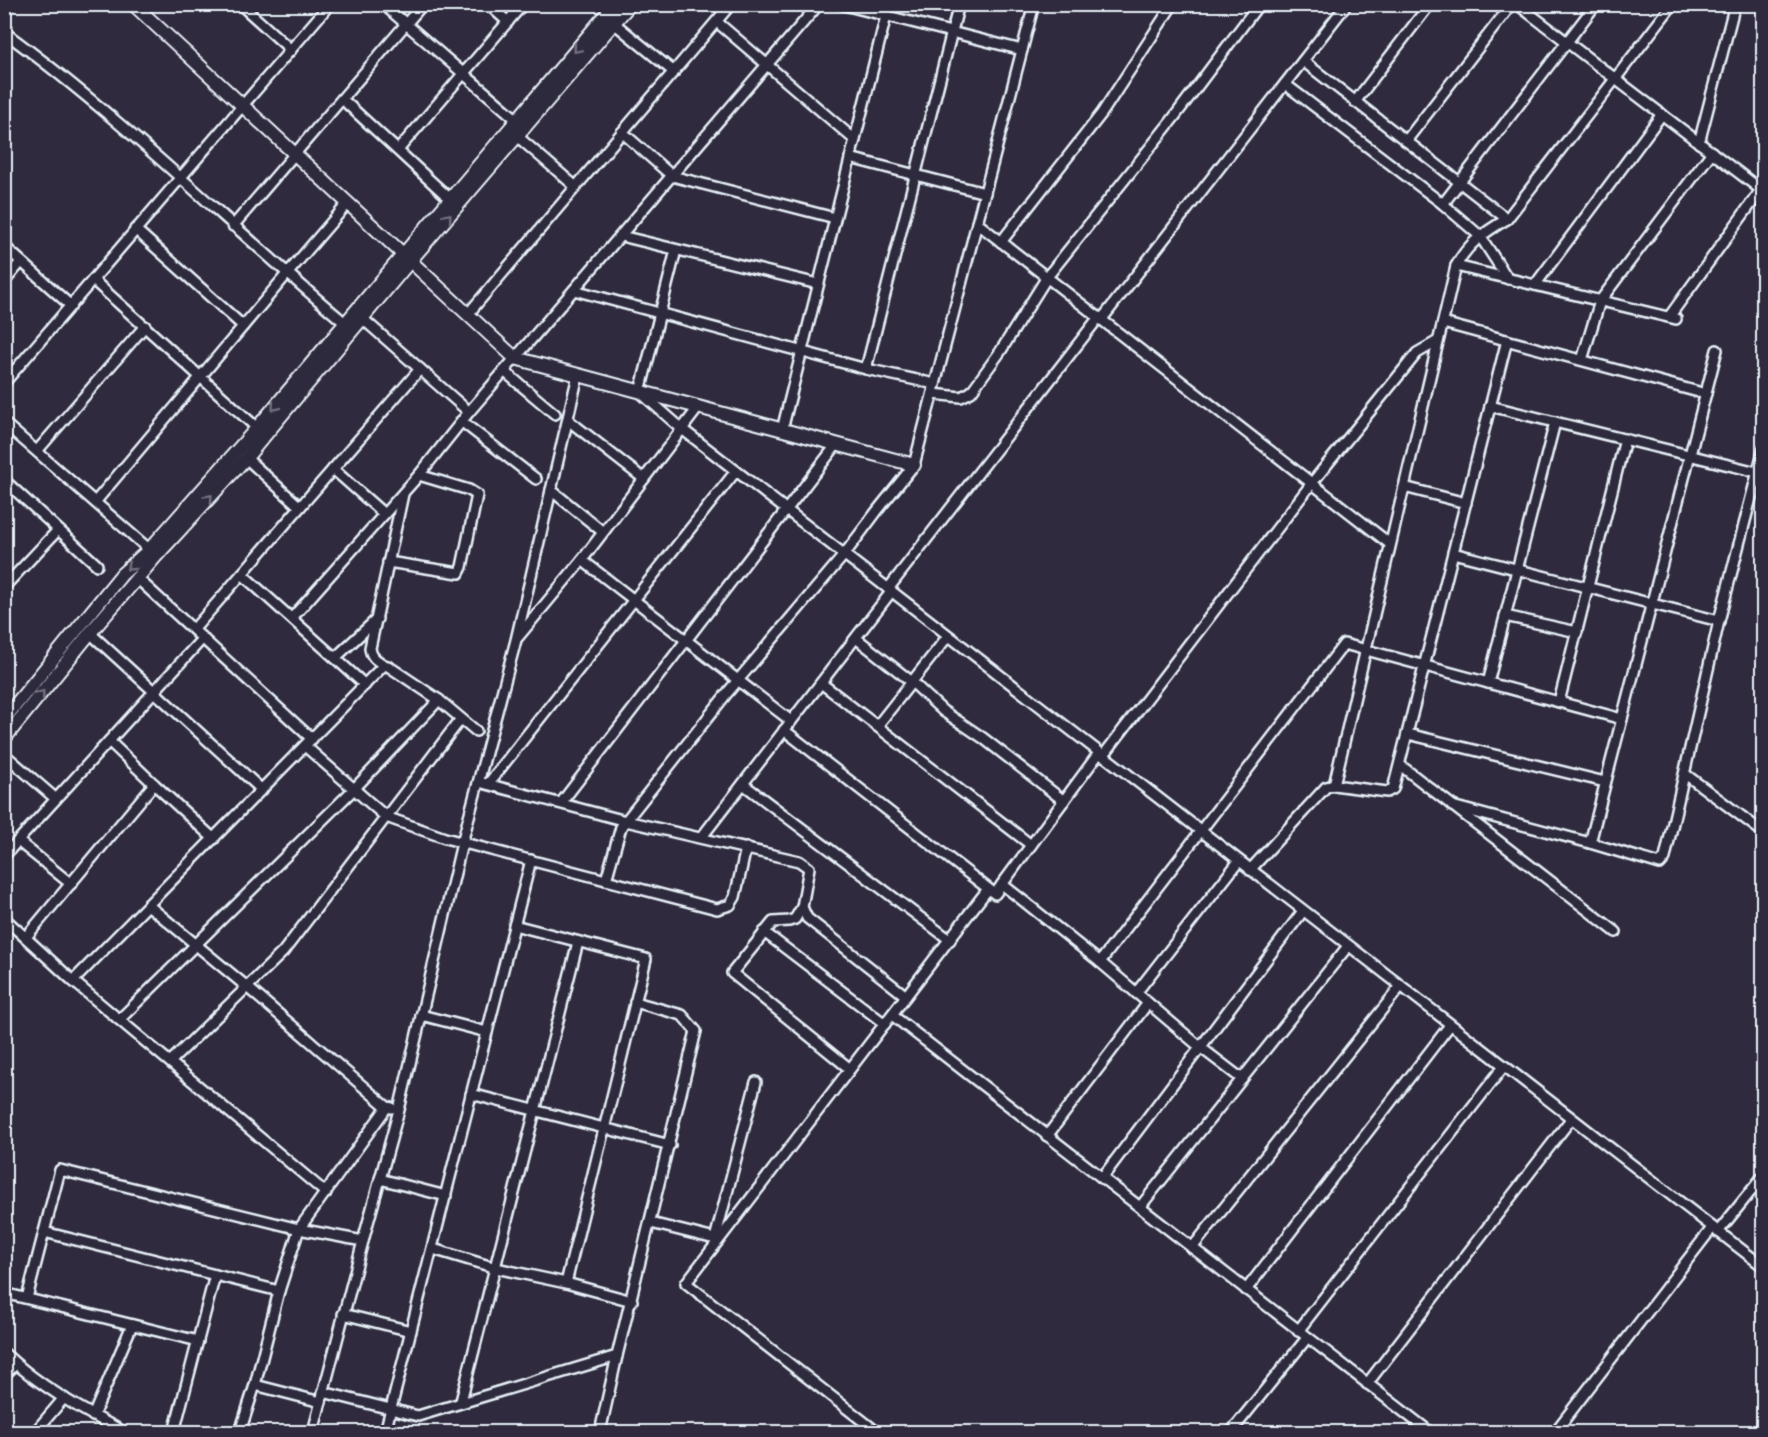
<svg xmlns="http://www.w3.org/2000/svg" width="1768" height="1437" viewBox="0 0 1768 1437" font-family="'Shantell Sans',sans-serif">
  <rect width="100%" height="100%" fill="#2f2a3d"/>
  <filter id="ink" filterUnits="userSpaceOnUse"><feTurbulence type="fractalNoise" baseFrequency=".0167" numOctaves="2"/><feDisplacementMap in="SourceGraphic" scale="12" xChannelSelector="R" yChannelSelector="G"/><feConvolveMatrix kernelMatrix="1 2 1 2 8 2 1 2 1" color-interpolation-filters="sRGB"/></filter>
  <g filter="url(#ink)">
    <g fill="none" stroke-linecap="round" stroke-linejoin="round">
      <defs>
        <g id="minor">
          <polyline points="240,4 291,50"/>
          <polyline points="383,4 516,119"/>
          <polyline points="488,4 508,22"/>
          <polyline points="840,4 1022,50"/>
          <polyline points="1517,4 1764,192"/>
          <polyline points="4,10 10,4"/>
          <polyline points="717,22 855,140"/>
          <polyline points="614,23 674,72"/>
          <path d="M4,32C125,120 231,227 345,323"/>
          <polyline points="1303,61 1507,219"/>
          <polyline points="1285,84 1443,204 1480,236 1508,279"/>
          <polyline points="342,99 449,198"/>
          <polyline points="1355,102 1430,4"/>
          <polyline points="622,132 672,176 835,218"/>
          <polyline points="517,136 576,187"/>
          <polyline points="1406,141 1512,4"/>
          <polyline points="1699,143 1735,4"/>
          <polyline points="398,150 523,4"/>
          <polyline points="850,158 985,193"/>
          <polyline points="1443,204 1596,4"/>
          <polyline points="977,223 1390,544"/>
          <polyline points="233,226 423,4"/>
          <polyline points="135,229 243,326"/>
          <polyline points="621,236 818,284"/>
          <polyline points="1001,242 1102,113 1173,4"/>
          <polyline points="4,246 71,306"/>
          <polyline points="676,250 640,392 682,429 1764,1267"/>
          <polyline points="1456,266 1676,319"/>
          <polyline points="93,280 257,428"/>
          <polyline points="4,282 21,262"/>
          <polyline points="1535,285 1662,114"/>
          <polyline points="574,290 866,369 935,384"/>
          <polyline points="468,314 731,4"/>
          <polyline points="1669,317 1761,190 1764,180"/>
          <polyline points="363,319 469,412"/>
          <polyline points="1102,319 1347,4"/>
          <polyline points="1443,323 1706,394"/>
          <polyline points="1582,360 1600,301 1712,152"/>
          <polyline points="866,369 959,4"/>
          <polyline points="504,371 555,414"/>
          <polyline points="4,383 330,4"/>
          <polyline points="933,394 961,397 971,392 1000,352 1047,277 1172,120 1259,4"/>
          <polyline points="1490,406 1757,472"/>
          <polyline points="568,420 644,479"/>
          <polyline points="461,421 536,479"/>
          <polyline points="4,423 152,552"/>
          <polyline points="782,430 889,4"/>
          <polyline points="37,451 145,326"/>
          <polyline points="246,458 300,507"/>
          <polyline points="333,469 384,514"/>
          <polyline points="4,480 97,565"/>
          <polyline points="1404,487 1466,503"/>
          <polyline points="551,490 603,532"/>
          <polyline points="96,501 287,274 348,203"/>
          <polyline points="1453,553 1719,621"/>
          <polyline points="582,560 791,721"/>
          <polyline points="388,562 459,573 462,567 477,495 469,490 419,475"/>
          <polyline points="242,574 365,685"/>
          <polyline points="137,578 312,739"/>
          <polyline points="4,587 58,530"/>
          <polyline points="888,589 1099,317"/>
          <polyline points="1505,616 1577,632"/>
          <polyline points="292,618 419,475 469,412 819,4"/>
          <polyline points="194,629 420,369"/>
          <polyline points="90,633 262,790"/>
          <polyline points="518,637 582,560 698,408"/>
          <polyline points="856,638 912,682 943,711 983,738 1064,801"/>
          <polyline points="335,658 377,619"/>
          <path d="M384,665C376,660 371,657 370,648L403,494"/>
          <polyline points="821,683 1031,845"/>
          <polyline points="1488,683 1555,422"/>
          <polyline points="1559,702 1625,439"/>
          <polyline points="877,726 948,636"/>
          <polyline points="784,730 995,894 1099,753"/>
          <polyline points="1408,734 1605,782"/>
          <polyline points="109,741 154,784"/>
          <polyline points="305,746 386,817 445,838 717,909 730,905 735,897 746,848"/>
          <polyline points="4,754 56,799"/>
          <polyline points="1103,756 1312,483 1417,353 1438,341"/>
          <polyline points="1400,765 1616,932"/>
          <polyline points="1685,774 1764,833"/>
          <polyline points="479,782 626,821 799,861 809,868 802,907 807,918 906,996"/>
          <polyline points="488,784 736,471"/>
          <polyline points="743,784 950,940"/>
          <path d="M1334,785L1456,266C1468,243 1485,232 1507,219L1673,4"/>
          <polyline points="561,803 837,444"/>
          <polyline points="1452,806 1590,843 1660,864 1665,858 1719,621 1764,448"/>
          <polyline points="701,838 891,592"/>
          <polyline points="18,841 71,884"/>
          <polyline points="1590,843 1717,350"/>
          <polyline points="4,856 203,638"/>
          <polyline points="1250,870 1326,787 1334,785 1387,792 1393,789 1507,340"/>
          <polyline points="606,880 621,827 728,692 844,555 877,511 914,465 1034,4"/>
          <polyline points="1002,884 1100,962 1200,1047 1242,1079"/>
          <polyline points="148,905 247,987 387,1107 392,1108"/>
          <polyline points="802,907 795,919 789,921 773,922 732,973 850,1069"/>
          <polyline points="4,918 73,981 326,1193"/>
          <polyline points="514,925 646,959 566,1283"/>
          <polyline points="764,932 885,1024"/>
          <polyline points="26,937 154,784 214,839"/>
          <polyline points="1100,962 1344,644 1622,719"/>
          <polyline points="73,981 384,665 388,666 439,700 476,731"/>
          <polyline points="1136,993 1239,861"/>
          <polyline points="421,1015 487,1032"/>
          <polyline points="892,1015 1430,1432"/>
          <polyline points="120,1019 354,789 439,700"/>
          <polyline points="171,1061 283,952 460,720"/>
          <polyline points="471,1094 670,1145"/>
          <polyline points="1047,1136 1148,1003"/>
          <polyline points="1102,1178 1303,911"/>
          <polyline points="380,1179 446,1196"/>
          <polyline points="1140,1207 1348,946"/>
          <polyline points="651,1223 715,1239 756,1082"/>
          <polyline points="44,1232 279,1291"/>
          <polyline points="1718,1232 1764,1175"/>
          <polyline points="1192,1248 1401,986"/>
          <polyline points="433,1249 496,1268 566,1283 632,1301"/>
          <polyline points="1246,1290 1450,1025"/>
          <polyline points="4,1293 198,1341"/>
          <polyline points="27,1298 60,1170 299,1229 363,1241"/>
          <polyline points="343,1314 411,1331"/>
          <polyline points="1298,1331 1504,1066"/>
          <path d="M4,1353C39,1386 82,1410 124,1432"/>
          <polyline points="4,1375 16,1364"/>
          <polyline points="1367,1384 1571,1119"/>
          <polyline points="255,1385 321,1402"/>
          <polyline points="323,1392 418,1416 617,1356"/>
          <polyline points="461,1401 578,942"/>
          <polyline points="93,1416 132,1325"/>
          <polyline points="35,1432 64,1398"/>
          <polyline points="174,1432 215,1275"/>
          <polyline points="240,1432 255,1385 279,1291 299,1229 387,1107"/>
          <polyline points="313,1432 363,1241 399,1110 462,843 516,640 578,375"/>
          <polyline points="385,1432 531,860"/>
          <polyline points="600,1432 617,1356 696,1031 682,1015 635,1002"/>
          <polyline points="877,1432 686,1283 988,889"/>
          <polyline points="1231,1432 1307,1338"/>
          <polyline points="1555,1432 1712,1228"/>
        </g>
        <g id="tertiary">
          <polyline points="133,4 515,358 914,465"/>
          <polyline points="4,719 122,574 149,550 257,428 615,4"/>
          <polyline points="4,739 90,633 156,556 246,458 410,261 630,4"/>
        </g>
      </defs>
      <use href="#minor" stroke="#e8f1f8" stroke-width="14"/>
      <use href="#tertiary" stroke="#e8f1f8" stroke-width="16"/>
      <use href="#minor" stroke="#2f2a3d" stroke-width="9"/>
      <use href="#tertiary" stroke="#2f2a3d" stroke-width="12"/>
    </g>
    <defs><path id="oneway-chevron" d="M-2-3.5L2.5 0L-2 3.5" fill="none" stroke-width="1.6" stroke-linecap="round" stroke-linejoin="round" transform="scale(1.5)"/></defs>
    <g stroke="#70707e">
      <use href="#oneway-chevron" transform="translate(577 49) rotate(131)"/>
      <use href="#oneway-chevron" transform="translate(448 217) rotate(-49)"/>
      <use href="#oneway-chevron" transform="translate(275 407) rotate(130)"/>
      <use href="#oneway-chevron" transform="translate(209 498) rotate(-47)"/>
      <use href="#oneway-chevron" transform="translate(130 567) rotate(138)"/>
      <use href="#oneway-chevron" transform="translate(41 694) rotate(-51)"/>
    </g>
  </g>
  <rect width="1768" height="1437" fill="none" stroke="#2f2a3d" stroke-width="24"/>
  <rect x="12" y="12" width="1744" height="1413" fill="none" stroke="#e8f1f8" stroke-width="2" filter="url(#ink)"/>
</svg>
